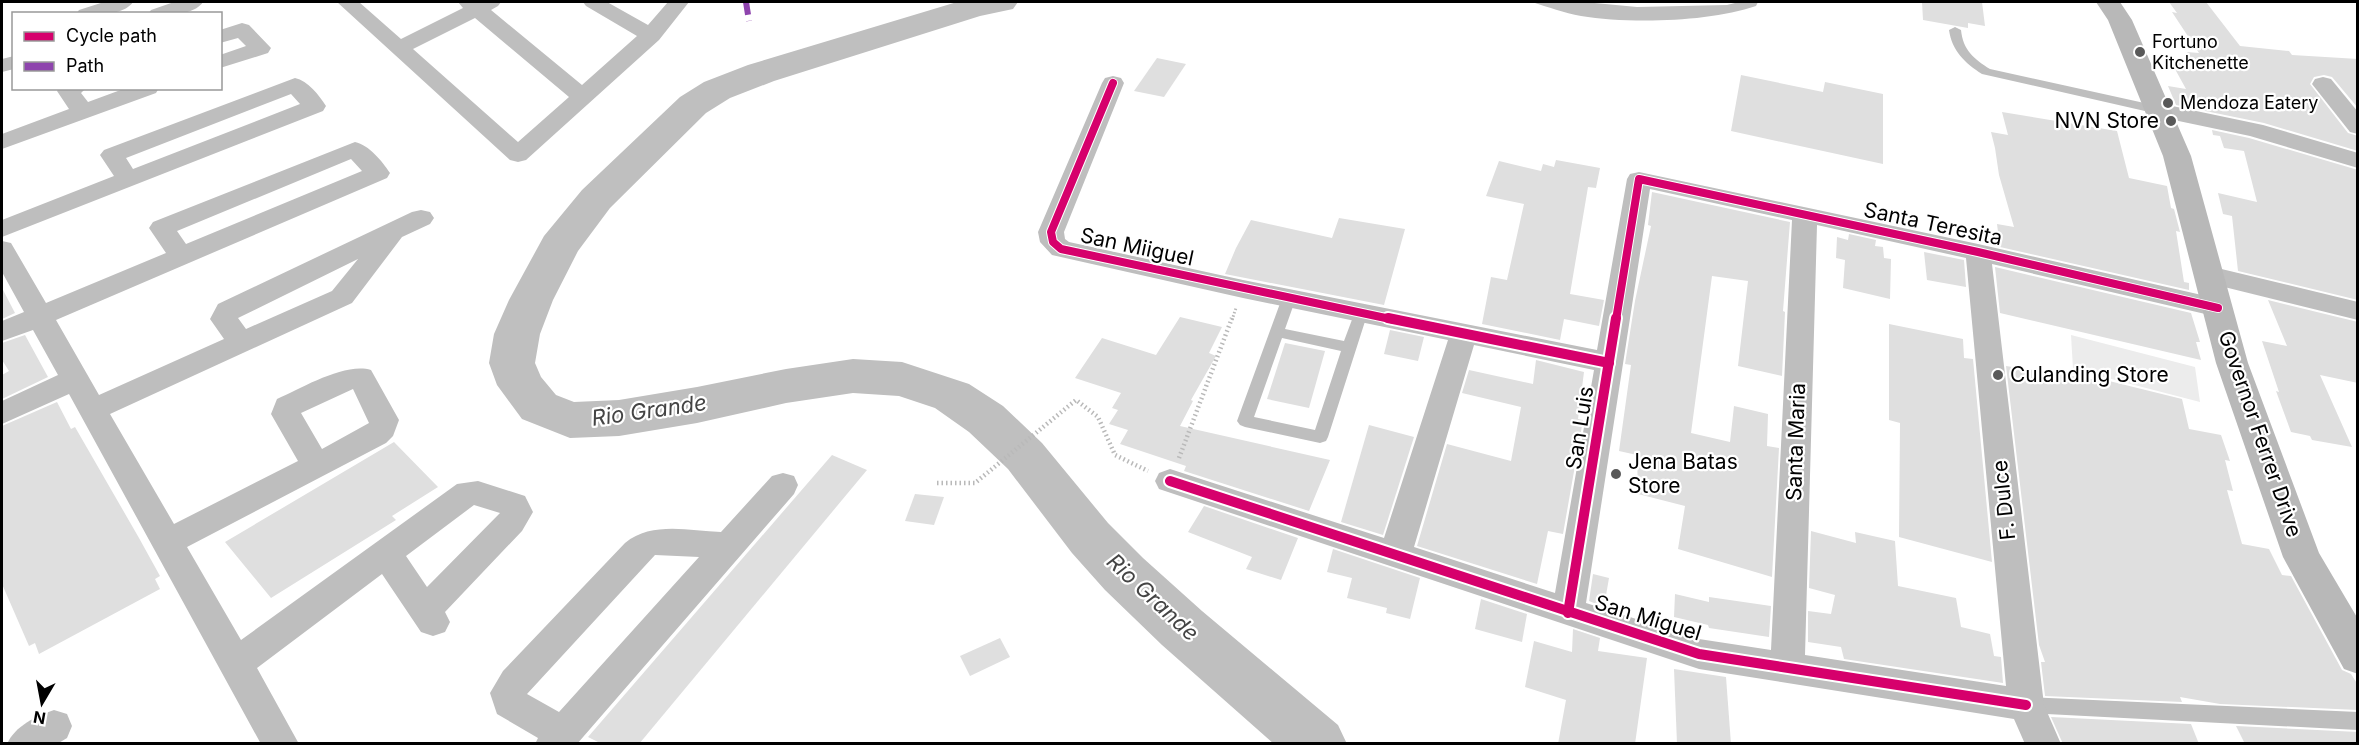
<svg xmlns="http://www.w3.org/2000/svg" width="2359" height="745" viewBox="0 0 2359 745" font-family="Inter,sans-serif">
  <rect width="100%" height="100%" fill="#fff"/>
  <polygon fill="#ececec" points="2071,335 2195,367 2200,402 2073,369"/>
  <path fill="#bfbfbf" d="M1532,2H1584L1637,7L1727,5L1739,2H1758L1756,6C1709,22 1630,24 1581,16C1564,13 1548,7 1532,2Z"/>
  <g fill="none" stroke-linecap="round" stroke-linejoin="round">
    <polygon fill="#bfbfbf" fill-rule="evenodd" points="957,2 1018,2 1013,9 980,16 774,81 730,98 706,113 610,208 578,251 553,300 540,334 535,363 541,377 556,395 574,402 619,400 697,387 786,369 853,359 902,362 969,384 1003,406 1042,443 1108,523 1143,558 1202,611 1338,725 1347,744 1274,744 1162,645 1105,590 1072,553 1008,469 969,432 935,408 899,396 853,393 786,403 697,423 619,436 570,438 522,419 497,385 489,363 494,334 509,300 544,236 582,190 680,97 704,82 748,65"/>
  </g>
  <g fill="#dfdfdf">
    <polygon points="1922,2 1982,2 1985,26 1968,23 1968,28 1923,20"/>
    <polygon points="2169,2 2206,2 2240,46 2289,51 2292,55 2358,59 2358,108 2332,77 2324,75 2314,77 2310,84 2348,133 2358,136 2358,151 2264,123 2176,105 2168,86 2186,89 2170,60 2194,63 2187,52 2199,53 2172,12 2177,13"/>
    <polygon points="1157,58 1186,64 1164,97 1134,91"/>
    <polygon points="1741,75 1823,92 1825,82 1883,94 1883,164 1731,131"/>
    <polygon points="2002,112 2117,131 2129,178 2167,186 2171,208 2174,209 2180,232 2176,231 2184,282 2189,283 2189,290 2000,247 1997,224 2014,227 1999,175 1995,148 1991,132 2008,135"/>
    <polygon points="2212,130 2249,138 2358,170 2358,300 2238,271 2232,216 2223,214 2218,193 2257,202 2244,151 2224,148 2220,136 2213,135"/>
    <polygon points="1556,160 1600,168 1596,188 1588,187 1570,294 1604,300 1599,326 1564,319 1560,340 1482,324 1491,277 1507,280 1524,204 1486,196 1499,161 1541,171 1543,164 1554,167"/>
    <polygon points="1652,192 1790,222 1783,311 1785,312 1782,376 1738,366 1748,281 1712,276 1691,433 1730,442 1734,406 1768,414 1767,446 1779,448 1772,577 1678,549 1685,506 1638,494 1637,455 1619,451 1631,365 1625,364 1635,301 1651,226 1648,225"/>
    <polygon points="1339,218 1405,229 1384,305 1225,274 1236,248 1251,220 1332,238"/>
    <polygon points="1849,234 1876,240 1875,246 1883,247 1884,258 1891,259 1890,299 1843,288 1845,260 1836,258 1837,237 1848,240"/>
    <polygon points="1924,252 1964,260 1966,287 1927,280"/>
    <polygon points="1995,267 2191,313 2200,342 2196,342 2201,360 2000,313"/>
    <polygon points="2,288 15,313 2,319"/>
    <polygon points="2268,300 2358,322 2358,383 2320,375 2352,447 2312,440 2310,436 2291,432 2276,391 2279,392 2262,341 2287,346"/>
    <polygon points="1180,317 1222,327 1209,353 1216,356 1191,400 1193,401 1180,426 1330,460 1309,511 1184,471 1186,466 1120,444 1128,430 1109,424 1118,410 1112,408 1121,393 1075,378 1102,338 1156,355"/>
    <polygon points="1889,324 1963,339 1964,358 1973,359 1992,562 1899,537 1900,423 1889,420"/>
    <polygon points="1390,330 1424,337 1418,361 1384,354"/>
    <polygon points="25,335 48,377 2,399 2,375 9,371 2,360 2,343"/>
    <polygon points="1285,343 1325,351 1309,408 1267,399"/>
    <polygon points="1536,360 1584,372 1578,419 1583,420 1563,534 1548,531 1537,584 1417,546 1447,444 1511,461 1521,407 1462,393 1469,370 1533,384"/>
    <polygon points="2006,366 2098,380 2097,378 2182,399 2189,429 2221,435 2230,461 2225,460 2233,491 2227,490 2242,544 2269,549 2282,575 2291,576 2342,670 2351,674 2358,685 2358,710 2220,704 2180,697 2182,702 2045,696 2041,662 2045,662 2039,645"/>
    <polygon points="57,402 71,429 75,427 139,538 160,576 155,579 160,589 39,654 35,643 29,646 2,584 2,426"/>
    <polygon points="1369,425 1414,437 1383,535 1341,522"/>
    <polygon points="394,442 438,487 392,516 396,520 271,598 225,542"/>
    <polygon points="832,455 867,470 639,744 602,744 588,737"/>
    <polygon points="915,494 944,497 934,525 905,521"/>
    <polygon points="1204,506 1298,538 1281,580 1246,569 1252,557 1188,532"/>
    <polygon points="1811,531 1856,543 1855,532 1895,541 1898,586 1956,598 1961,627 1990,634 1994,656 2001,657 2003,683 1844,659 1841,647 1808,642 1808,611 1831,614 1835,595 1809,588"/>
    <polygon points="1333,549 1420,578 1410,619 1386,613 1387,608 1347,598 1352,578 1327,572"/>
    <polygon points="1593,574 1609,578 1604,607 1589,601"/>
    <polygon points="1675,594 1709,602 1709,597 1771,606 1769,637 1709,628 1708,625 1674,617"/>
    <polygon points="1481,599 1527,614 1522,642 1475,629"/>
    <polygon points="1573,629 1600,638 1598,651 1647,658 1635,744 1558,744 1566,700 1525,687 1534,641 1572,652"/>
    <polygon points="1000,638 1010,657 970,676 960,656"/>
    <polygon points="1674,669 1726,677 1731,744 1677,744"/>
    <polygon points="2051,717 2191,724 2199,744 2063,744"/>
    <polygon points="2236,726 2358,732 2358,744 2251,744 2244,742"/>
  </g>
  <g fill="none" stroke-linecap="round" stroke-linejoin="round">
    <polyline stroke="#b9b9b9" stroke-width="3" stroke-dasharray="1.5 2" stroke-linecap="butt" points="1232,320 1236,308"/>
    <g stroke="#b9b9b9" stroke-width="4.5" stroke-dasharray="1.5 3" stroke-linecap="butt">
      <polyline points="1179,458 1232,318"/>
      <polyline points="937,483 975,483 1076,400 1098,417 1115,455 1148,471"/>
    </g>
    <g fill="#bebebe" fill-rule="evenodd">
      <path d="M1955,27L1961,30C1963,50 1974,59 1990,69L2158,106L2164,110L2158,114L1982,74C1965,63 1952,51 1949,30Z"/>
      <path d="M1289,293L1296,298L1285,329L1344,341L1356,309H1366L1368,312L1328,437L1326,441L1320,443L1245,427L1240,425L1237,421L1282,298ZM1282,338L1341,351L1315,430L1254,417Z"/>
      <polygon points="2026,697 2358,712 2358,730 2026,713 2019,711 2017,705 2019,699"/>
    </g>
    <g fill="#bebebe" fill-rule="evenodd">
      <path d="M104,2H133C123,17 92,14 76,14L79,10Z"/>
      <path d="M174,2H203C193,17 164,14 148,14L151,10Z"/>
      <path d="M337,2H359L401,39L463,8L458,2H501L498,6L491,10L582,85L637,36L586,6L583,2H607L648,25L668,2H689L659,40L526,160L518,162L510,160ZM475,18L569,97L518,142L413,49Z"/>
      <polygon points="242,23 249,25 271,48 268,53 220,68 220,55 246,46 238,38 220,43 220,30"/>
      <polygon points="14,56 14,69 2,72 2,59"/>
      <path d="M1113,76L1121,78L1124,83L1064,232L1065,239L1069,242L1243,280L1597,350L1627,179L1630,174L1639,172L1978,244L2228,301L2232,308L2228,315L2218,317L1992,264L2044,705L2061,744H2025L2014,719L1699,669L1159,489L1155,481L1159,473L1170,469L1384,538L1448,340L1243,298L1052,255L1040,242L1038,232L1102,83L1105,78ZM1650,189L1792,220L1771,650L1699,639L1586,603ZM1817,225L1966,258L2006,686L1805,655ZM1474,345L1594,370L1555,593L1414,547Z"/>
      <polygon points="2323,77 2331,79 2358,112 2358,134 2350,132 2312,84 2315,79"/>
      <path d="M295,78C308,81 319,95 326,106L323,111L2,237V220L114,176L100,155L104,150ZM291,94L300,104L133,169L126,158Z"/>
      <polygon points="59,88 86,88 81,93 88,102 126,88 159,88 156,93 2,149 2,134 69,109 57,91"/>
      <polygon points="2158,103 2263,125 2358,153 2358,168 2250,136 2150,115 2147,110 2150,105"/>
      <path d="M355,142C369,145 382,161 390,173L387,178L56,320L99,395L224,339L210,319L218,304L412,212L421,210L430,212L434,218L430,224L402,237L352,303L110,414L174,524L298,461L271,414L277,399C302,388 345,362 371,370L399,420L393,436L386,443L187,547L241,640L457,484L478,481L525,496L533,512L522,531L445,612L450,622L445,632L433,636L421,632L382,574L257,668L299,744H261L69,394L2,424V401L58,375L33,330L2,341V321L24,312L2,272V241L11,243L46,303L166,253L149,228L153,222ZM351,159L362,171L186,244L177,231ZM358,259L332,291L246,329L238,318ZM353,389L369,423L322,449L301,413ZM474,505L500,513L427,587L406,556Z"/>
      <polygon points="2209,266 2358,302 2358,320 2200,281 2196,275 2200,269"/>
      <path d="M783,473L794,476L798,485L794,494L577,744H535L538,738L497,714L490,693L503,671L625,543C652,521 689,531 721,532L772,476ZM655,555L699,557L559,712L527,694Z"/>
      <path d="M54,710L67,714L72,726L67,738L57,744H7C15,726 36,716 54,710Z"/>
    </g>
    <polygon fill="#b8b8b8" fill-rule="evenodd" points="2096,2 2120,2 2132,20 2191,156 2248,363 2319,553 2358,619 2358,674 2344,669 2283,557 2216,363 2163,156 2108,20"/>
    <polyline stroke="#8e44ad" stroke-width="6" stroke-dasharray="13 6" stroke-linecap="butt" points="746,2 749,21"/>
    <defs>
      <g id="cycleway-far1">
        <polyline points="1113,83 1051,232 1053,242 1061,249 1395,320"/>
        <polyline points="1616,320 1639,179 1978,252 2218,308"/>
      </g>
      <g id="cycleway">
        <polyline points="1388,318 1609,363"/>
        <polyline points="1170,481 1699,654 2026,705"/>
        <polyline points="1568,613 1616,318"/>
      </g>
    </defs>
    <use href="#cycleway-far1" stroke="#fff" stroke-width="10"/>
    <use href="#cycleway" stroke="#fff" stroke-width="14"/>
    <use href="#cycleway-far1" stroke="#d6006c" stroke-width="8"/>
    <use href="#cycleway" stroke="#d6006c" stroke-width="10"/>
  </g>
  <g fill="#595959" stroke="#fff" stroke-width="2">
    <circle cx="2140" cy="52" r="6"/>
    <circle cx="2168" cy="103" r="6"/>
    <circle cx="2171" cy="121" r="6"/>
    <circle cx="1998" cy="375" r="6"/>
    <circle cx="1616" cy="474" r="6"/>
  </g>
  <g text-anchor="middle" stroke-width="4.5" stroke-linejoin="round" paint-order="stroke">
    <g font-size="18" fill="#000" stroke="#fff" text-anchor="start">
      <text x="2152" y="48">Fortuno<tspan x="2152" dy="21">Kitchenette</tspan></text>
      <text x="2180" y="109">Mendoza Eatery</text>
    </g>
    <g font-size="21" fill="#000" stroke="#fff" text-anchor="start">
      <text x="2159" y="128" text-anchor="end">NVN Store</text>
      <text x="2010" y="382">Culanding Store</text>
      <text x="1628" y="469">Jena Batas<tspan x="1628" dy="24">Store</tspan></text>
    </g>
    <g font-size="21" fill="#000" stroke="#fff">
      <text transform="translate(1933 224) rotate(12)" y="7">Santa Teresita</text>
      <text transform="translate(1137 247) rotate(12)" y="7">San Miiguel</text>
      <text transform="translate(1580 428) rotate(-81)" y="7">San Luis</text>
      <text transform="translate(2260 434) rotate(71)" y="7">Governor Ferrer Drive</text>
      <text transform="translate(1796 442) rotate(-88)" y="7">Santa Maria</text>
      <text transform="translate(2004 500) rotate(-96)" y="7">F. Dulce</text>
      <text transform="translate(1648 618) rotate(17)" y="7">San Miguel</text>
    </g>
    <g font-size="22" font-style="italic" fill="#444" stroke="#fff">
      <text transform="translate(649 410) rotate(-8)" y="8">Rio Grande</text>
      <text transform="translate(1153 597) rotate(43)" y="8">Rio Grande</text>
    </g>
  </g>
  <rect width="2359" height="745" fill="none" stroke="#000000" stroke-width="6"/>
  <rect x="12" y="12" width="210" height="78" fill="#ffffff" stroke="#999999" stroke-width="1.5"/>
  <rect x="24" y="32" width="30" height="9" fill="#d6006c" stroke="#999999" stroke-width="1.5"/>
  <text x="66" y="42" font-size="18" fill="#000000">Cycle path</text>
  <rect x="24" y="62" width="30" height="9" fill="#8e44ad" stroke="#999999" stroke-width="1.5"/>
  <text x="66" y="72" font-size="18" fill="#000000">Path</text>
  <g transform="translate(42 703) rotate(190)" stroke="#ffffff" stroke-width="4.5" paint-order="stroke">
  <path d="M0-4.5L10 22L0 15L-10 22Z" fill="#000000"/>
  <text y="-9" font-size="16" font-weight="bold" text-anchor="middle" fill="#000000">N</text>
  </g>
</svg>
